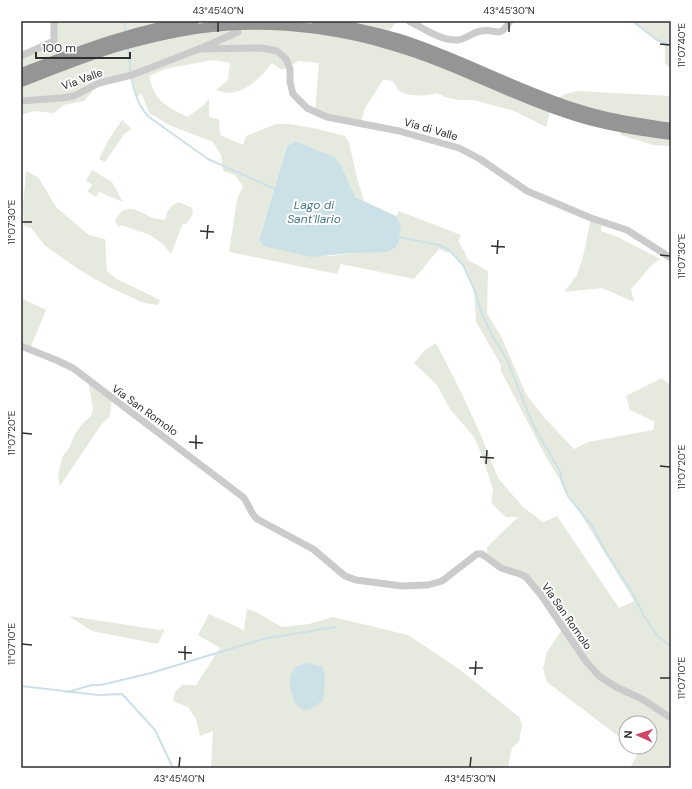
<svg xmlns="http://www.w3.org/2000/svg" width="692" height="789" viewBox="0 0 692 789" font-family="'DM Sans',sans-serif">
  <rect width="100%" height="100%" fill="#fff"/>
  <g fill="#e6eade">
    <polygon points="54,21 194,21 21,73 21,56 54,41"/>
    <polygon points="316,21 400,21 395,24 385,35"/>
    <polygon points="632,21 671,21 671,69 665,63 665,45"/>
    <path d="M240,25L366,39L551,108L546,127L514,111L474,100H459L445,97L437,93C428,96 410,97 401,92C393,86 398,80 383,80L365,108L360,124L315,112L319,63L299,61L282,70L272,63C258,81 239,100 216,90L228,80L230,63L213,60L165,69L149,76C155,102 165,105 187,117L204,105L209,98V117L219,119L220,135L243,145L246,136L276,124H290L318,129L345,136L349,142L357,178L364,201L355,197L342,167L321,151L309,148L295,141L291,143L287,146L259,240L263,246L330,256L352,253L401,225L396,216L399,211L461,235L458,241L464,251L468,260L488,271L487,313L502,338L526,394L543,416L574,449L588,442L653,430L655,422L630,410L626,396L662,378L671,386V768H630L641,747H650V723H626V740L618,736L547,682L543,669L547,652L563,628L526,577L487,557V547L518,517H506L491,503L493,489L481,453L474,437L450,409L437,385L414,363L425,350L436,343L461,392L480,433L498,478L523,507L543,522L557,516L619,608L634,601L546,457L501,371V365L476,322L474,289L468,275L463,265L450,251L448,253L439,249L414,279L341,264L337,274L229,252L237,199L243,186L235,175L223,171L221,155L213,142L169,125L149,113L141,93L137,98L132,75L99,83L84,101L64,105L53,113L34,111L21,115V82L112,48Z"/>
    <polygon points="578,91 671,96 671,128 554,101 565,94"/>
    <polygon points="122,120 132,129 125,133 105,162 99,159 109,139"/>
    <polygon points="618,127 671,135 671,146 653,145 621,135"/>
    <polygon points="92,170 112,182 123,202 99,192 96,197 90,193 87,192 92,185 86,180"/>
    <polygon points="26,171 38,177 56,207 65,215 89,235 105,239 107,271 115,278 160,300 158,305 144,303 111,288 81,271 44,245 31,228 24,226 23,206"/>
    <path d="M179,202L192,208L193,214L186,224L183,223L171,254L163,244L150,235L122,225L118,227L115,222C120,208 130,206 143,213C146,214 149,216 152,218C156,219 161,219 165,220C167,211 170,205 179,202Z"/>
    <polygon points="591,218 602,221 601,231 618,237 660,259 652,265 631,289 634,302 602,288 564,292 577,275 583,257"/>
    <polygon points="21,298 46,310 30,349 21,346"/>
    <polygon points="88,380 112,399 110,416 101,425 60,486 58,477 62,457 69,448 75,434 82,424 91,416 93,409"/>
    <polygon points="247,609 256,612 282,627 309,624 333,617 408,635 459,669 519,717 522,725 519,741 512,748 508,768 211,768 213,731 200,736 196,719 188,707 173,701 175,692 182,685 196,685 220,648 198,635 209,614 244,630"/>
    <polygon points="69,616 160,630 165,629 158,644 92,631"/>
  </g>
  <g fill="#cce1e7">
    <polygon points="295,141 334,157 342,167 355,197 396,216 401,225 398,244 395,248 387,252 352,253 311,257 263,246 259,240 287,146"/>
    <path d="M308,663L323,667C326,679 325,688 323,700C318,703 313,709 307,710C292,712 285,678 294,669C298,665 303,664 308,663Z"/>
  </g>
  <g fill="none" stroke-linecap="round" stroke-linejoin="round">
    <g stroke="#cce1e7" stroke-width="2">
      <polyline points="124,21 126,32"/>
      <polyline points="632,21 657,40 671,45"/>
      <path d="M128,48C131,71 131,99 149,117L208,159L275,189"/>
      <polyline points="398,237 439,245 448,249 463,265 474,289 482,314 492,335 507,360 529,415 537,432 560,471 562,482 568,496 593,527 606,552 632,592 645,618 657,635 671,647"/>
      <polyline points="21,686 98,695 122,694 155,730 173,768"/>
      <polyline points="67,692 92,685 101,685 151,673 263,639 335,627"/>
    </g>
    <g stroke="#cbcbcb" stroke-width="7">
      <path d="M409,21C423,28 441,41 458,40C466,39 473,32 481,31C498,28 498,40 510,21"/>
      <polyline points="199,49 262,48 277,51 286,59 290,69 290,82 293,94 307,108 327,117 399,131 459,148 480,159 527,191 591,218 627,230 671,258"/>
      <polyline points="21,56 54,41 54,21"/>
      <polyline points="21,101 62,98 74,96 99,83 132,75 199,49 238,32"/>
      <path d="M21,346L56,360L73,368L243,497C249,504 250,513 257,519L313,549L345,576L356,580L402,586L428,585L442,581L477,554H482L501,568L520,574L526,577L541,595L585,660L599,676L616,687L642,699L671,718"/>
    </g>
    <g stroke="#959595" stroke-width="10">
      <path d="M316,21C344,25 371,31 397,38C459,57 516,90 578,109C608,119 640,123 671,128"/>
      <path d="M21,73C77,52 134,29 194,21"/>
      <path d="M21,82C52,70 82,58 113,48C154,36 198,26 240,25C290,23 346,31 394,46C456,64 513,97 575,116C606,126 639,131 671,135"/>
    </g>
  </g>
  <path fill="none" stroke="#2e2e2e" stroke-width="1.5" d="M218,32V22M509,32V22M660,44L670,45M22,222H32M200,231L214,232M207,239L208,225M491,246L505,247M497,254L498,240M660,255L670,256M22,433L32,434M189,442L203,443M196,449V435M480,457L494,458M486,464L487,450M660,466L670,467M22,644L32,645M178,652L192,653M185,660V646M469,668H483M475,675L476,661M660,678H670M179,767L180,757M470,767L471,757"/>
  <g text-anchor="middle" stroke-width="4" stroke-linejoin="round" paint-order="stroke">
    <g font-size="11" fill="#2e2e2e" stroke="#fff">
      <text transform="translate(82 79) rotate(-20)" y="4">Via Valle</text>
      <text transform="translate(431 129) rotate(16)" y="4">Via di Valle</text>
      <text transform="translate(145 410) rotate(36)" y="4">Via San Romolo</text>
      <text transform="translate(567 616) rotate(55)" y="4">Via San Romolo</text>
    </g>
    <g font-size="12" font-style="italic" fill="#467886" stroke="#fff">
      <text x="314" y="209">Lago di<tspan x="314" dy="14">Sant'Ilario</tspan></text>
    </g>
  </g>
  <rect width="692" height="789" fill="none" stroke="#ffffff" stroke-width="44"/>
  <g transform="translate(638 735) rotate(273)"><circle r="19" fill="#ffffff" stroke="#ababab"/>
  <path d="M0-3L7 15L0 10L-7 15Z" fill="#d04667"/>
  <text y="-6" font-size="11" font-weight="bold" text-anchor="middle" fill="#2e2e2e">N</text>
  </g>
  <path d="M36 52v6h94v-6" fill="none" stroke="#2e2e2e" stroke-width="2"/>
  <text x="42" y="52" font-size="12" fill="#2e2e2e" stroke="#ffffff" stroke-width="3" paint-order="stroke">100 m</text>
  <rect x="22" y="22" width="648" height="745" fill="none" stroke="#2e2e2e" stroke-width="1.5"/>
  <g font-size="10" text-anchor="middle" fill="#2e2e2e">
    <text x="218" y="14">43°45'40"N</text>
    <text x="509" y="14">43°45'30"N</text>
    <text transform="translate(681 45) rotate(-90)" y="4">11°07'40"E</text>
    <text transform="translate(11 222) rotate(-90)" y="4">11°07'30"E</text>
    <text transform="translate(681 256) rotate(-90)" y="4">11°07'30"E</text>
    <text transform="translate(11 433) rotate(-90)" y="4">11°07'20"E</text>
    <text transform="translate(681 467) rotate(-90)" y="4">11°07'20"E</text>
    <text transform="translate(11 644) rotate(-90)" y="4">11°07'10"E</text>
    <text transform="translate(681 678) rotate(-90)" y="4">11°07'10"E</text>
    <text x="179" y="782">43°45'40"N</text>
    <text x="470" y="782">43°45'30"N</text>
  </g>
</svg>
